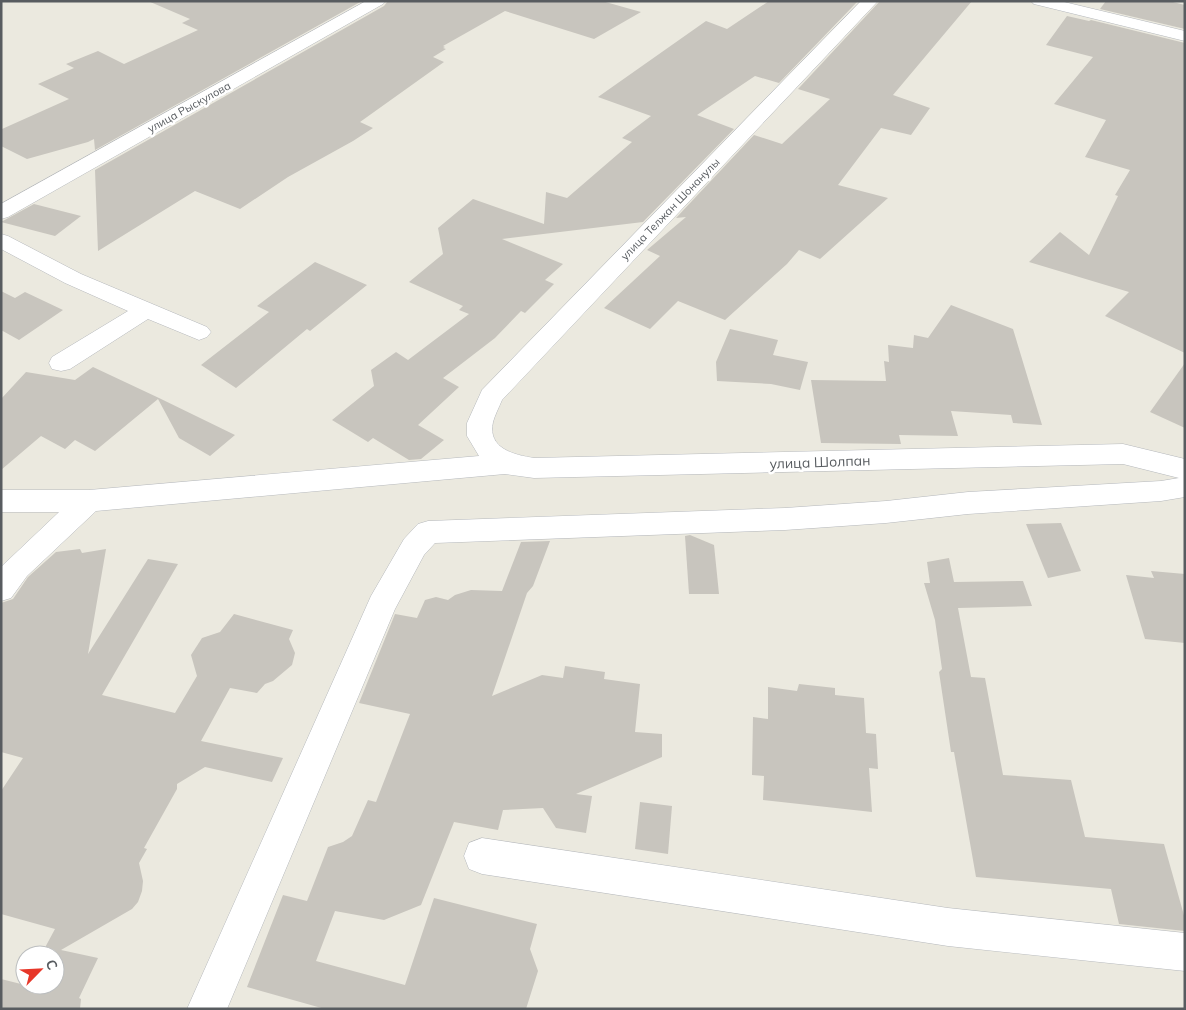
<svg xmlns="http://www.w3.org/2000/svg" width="1186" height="1010" viewBox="0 0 1186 1010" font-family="Mulish,sans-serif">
  <rect width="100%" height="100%" fill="#ebe9df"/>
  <g fill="#c8c5be">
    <polygon points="148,1 362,1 95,150 94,139 88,142 27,159 1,146 2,129 69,99 38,84 74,68 66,64 98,51 124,64 198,30 182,23 190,19"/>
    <polygon points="388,1 602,1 641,12 594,39 505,11 443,46 445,47 443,48 446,49 433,57 444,62 360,122 373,128 353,141 288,177 240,209 195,191 98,251 95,170 384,6"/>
    <polygon points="769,1 858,1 779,83 755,76 697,115 734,129 643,222 502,239 563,264 545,280 554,284 525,313 521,311 495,338 443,378 459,387 418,425 444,440 421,459 409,460 373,438 368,442 332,420 374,386 371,370 396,352 408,360 469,314 459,310 463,306 409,282 443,254 438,228 473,199 544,224 546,192 567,198 632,142 622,138 651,116 598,97 706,21 727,29"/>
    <polygon points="880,1 972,1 893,95 930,108 911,135 881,128 838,185 888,198 820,259 799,250 787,264 725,320 678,301 650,329 604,308 660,256 647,250 686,217 676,218 754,135 782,144 830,99 798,89"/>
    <polygon points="1106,1 1169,1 1185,5 1185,29 1100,9"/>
    <polygon points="1067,16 1089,21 1091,20 1185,43 1185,353 1105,316 1129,292 1029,262 1060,232 1089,255 1118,196 1115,195 1130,170 1085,157 1106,120 1054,104 1093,57 1046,45"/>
    <polygon points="34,204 81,216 55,236 1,222"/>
    <polygon points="315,262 367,285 310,331 307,329 236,388 201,365 269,312 257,306"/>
    <polygon points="1,291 15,298 25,292 63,310 19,340 1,330"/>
    <polygon points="951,305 1013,329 1042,425 1013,423 1011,415 951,411 958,436 899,435 901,444 821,443 811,380 886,381 884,361 889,362 888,345 913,348 914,335 928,338"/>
    <polygon points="730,329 778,340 773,355 808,362 800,390 771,384 717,381 716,362"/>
    <polygon points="1185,363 1185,428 1150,412"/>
    <polygon points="93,367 159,398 235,435 210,456 179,438 158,399 95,451 75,440 65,449 41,436 1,470 1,399 26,372 75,380"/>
    <polygon points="1061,523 1081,571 1048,578 1026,524"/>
    <polygon points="690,535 714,545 719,594 689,594 685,536"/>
    <polygon points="550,541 533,586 527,593 492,696 542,675 563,678 565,666 605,672 604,679 640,684 635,732 662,734 662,757 576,794 592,796 586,833 556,828 543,808 503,810 498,830 454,822 421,905 384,920 335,911 316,961 405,985 434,898 537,924 530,949 538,971 526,1009 325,1009 247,987 283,895 307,901 328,847 343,842 352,836 368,800 376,802 410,714 359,703 395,614 417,618 425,600 436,597 448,600 455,595 471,590 502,591 521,542"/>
    <polygon points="80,549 82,553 106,549 88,654 148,559 178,564 102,695 175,713 197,676 191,655 202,638 220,632 234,614 293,630 289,639 295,653 292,665 273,681 265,684 257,693 230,688 201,741 283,758 272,782 205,767 177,784 177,789 144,848 147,849 139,863 143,881 142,891 138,902 132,909 61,950 98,958 79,998 81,999 80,1009 1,1009 1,979 25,985 55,985 55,955 41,955 55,929 1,914 1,791 23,758 1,752 1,603 13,599 28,577 56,552"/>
    <polygon points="949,558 954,582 1023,581 1032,606 958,608 971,677 985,678 1003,775 1071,780 1085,837 1164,844 1185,919 1185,931 1119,924 1111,889 976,877 954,752 951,752 939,672 942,669 935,620 924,583 930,583 927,562"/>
    <polygon points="1151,571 1185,574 1185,643 1145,639 1126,575 1154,578"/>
    <polygon points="799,684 835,688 835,695 864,698 866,733 876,734 878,769 869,768 872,812 763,800 764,776 752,775 753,717 768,719 768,687 797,691"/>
    <polygon points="640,802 672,806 668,854 635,849"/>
  </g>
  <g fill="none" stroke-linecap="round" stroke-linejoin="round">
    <defs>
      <g id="street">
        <polygon points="366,1 386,1 383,4 8,217 1,219 1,204"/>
        <path d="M861,1H878L502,400C499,407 495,415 493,422C487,449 515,455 534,458L1123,444L1185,459V497L1161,501L968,514L886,523L785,530L435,543L424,555L395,609L227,1009H187L371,596L404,539L418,524L428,521L785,508L886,501L968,492L1161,481L1179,478L1123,464L534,478L505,474L96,511L27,576L11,598L1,601V567L59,512H1V490H89L479,456L467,436V423L482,390Z"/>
        <polygon points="1,234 8,236 81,274 207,327 211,332 207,337 199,340 148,319 70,369 61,371 52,369 49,363 52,357 128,311 65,283 1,249"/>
        <polygon points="482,838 948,908 1185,933 1185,971 948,946 482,874 469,869 464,856 469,843"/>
      </g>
      <polygon id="secondary" points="1031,1 1060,1 1185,31 1185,41 1034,4"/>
    </defs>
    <use href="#street" stroke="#b5b8bc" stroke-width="1"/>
    <use href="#secondary" stroke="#b5b9be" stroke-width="1"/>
    <use href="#street" fill="#fff" fill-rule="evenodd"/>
    <use href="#secondary" fill="#fff" fill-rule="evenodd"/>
  </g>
  <g text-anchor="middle" stroke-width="5" stroke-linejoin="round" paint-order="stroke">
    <g font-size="11" fill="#585c60" stroke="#fff">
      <text transform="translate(189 107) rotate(-29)" y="4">улица Рыскулова</text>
      <text transform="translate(670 209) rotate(-46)" y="4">улица Телжан Шонанулы</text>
    </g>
    <g font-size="14" fill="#585c60" stroke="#fff">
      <text transform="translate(820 462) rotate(-2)" y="5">улица Шолпан</text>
    </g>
  </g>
  <rect width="1186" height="1010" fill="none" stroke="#585c60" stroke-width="5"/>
  <g transform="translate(40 970) rotate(66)"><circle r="24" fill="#ffffff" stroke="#bcbebf"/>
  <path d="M0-4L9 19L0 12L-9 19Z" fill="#e73729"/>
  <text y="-8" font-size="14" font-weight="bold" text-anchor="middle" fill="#585c60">С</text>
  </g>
</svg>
